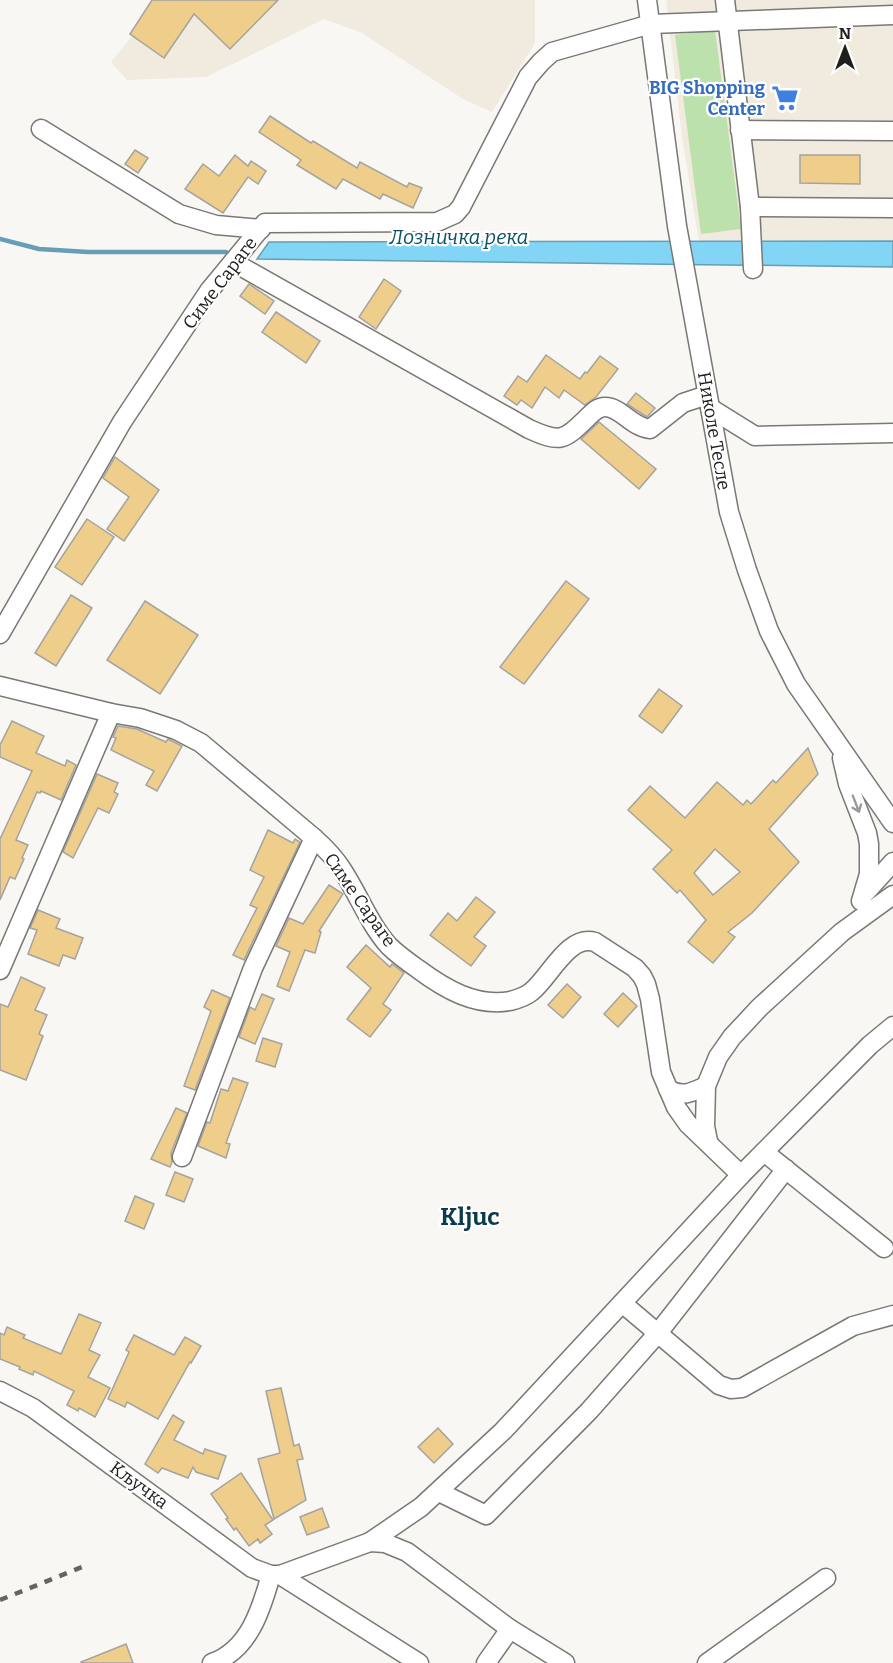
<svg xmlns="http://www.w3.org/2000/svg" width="893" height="1663" viewBox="0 0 893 1663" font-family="Bitter,serif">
  <rect width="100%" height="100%" fill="#f9f7f3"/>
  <g fill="#f0eadf">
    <polygon points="162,0 535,0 535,43 492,112 463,99 362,33 324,19 206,77 127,80 111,62"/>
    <polygon points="666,0 893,0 893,240 699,242 682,137"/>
  </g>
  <polygon fill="#bce1ad" points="715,30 741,229 701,234 675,35"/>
  <polygon fill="#83d5f6" stroke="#659eb5" stroke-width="1.5" points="893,241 893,267 257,259 269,242"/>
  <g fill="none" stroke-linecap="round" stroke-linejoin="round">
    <polyline stroke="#659eb5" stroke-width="4.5" points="0,239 39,249 88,252 226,252"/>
  </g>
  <g fill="#efce8c" stroke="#a5a39f" stroke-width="1.5" fill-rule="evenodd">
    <polygon points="152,0 278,0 230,49 194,14 164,58 130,34"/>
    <polygon points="270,116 311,143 313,141 357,168 360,162 407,187 409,183 422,188 413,208 383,194 380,199 343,179 336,189 297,165 301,160 259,132"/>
    <polygon points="135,150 148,158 138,173 125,164"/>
    <polygon points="235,155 248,166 251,161 266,171 258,184 248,177 223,213 185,189 203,164 219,176"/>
    <polygon points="800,155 860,155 860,184 800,183"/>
    <polygon points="384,279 401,291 376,329 359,317"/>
    <polygon points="249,284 274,301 265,314 240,296"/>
    <polygon points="276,312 320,341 306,363 262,332"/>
    <polygon points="546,355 580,379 585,372 587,373 600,356 618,369 596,397 585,405 564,390 559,398 545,387 532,408 521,400 517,405 504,396 518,376 527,382"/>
    <polygon points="636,393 655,408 647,417 627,404"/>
    <polygon points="599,422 656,469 639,489 581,439"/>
    <polygon points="115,457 159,490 124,541 107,529 129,497 103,478"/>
    <polygon points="87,519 114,537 82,585 55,567"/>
    <polygon points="566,581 589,599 524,684 500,667"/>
    <polygon points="71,595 92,608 56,666 35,653"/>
    <polygon points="145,601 198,635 160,694 107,660"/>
    <polygon points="659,689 682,706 662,733 639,716"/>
    <polygon points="12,721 44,736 36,753 65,766 67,760 76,765 61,800 41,791 40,793 37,792 16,840 28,845 22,858 24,859 15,879 10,877 0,900 0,839 32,771 0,757 0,745"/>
    <polygon points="118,726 137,729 166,742 168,739 182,746 157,791 146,785 154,771 111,750 116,738 113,737"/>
    <path d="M808,748L818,774L769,829L799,862L752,913L728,932L735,937L713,963L688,942L706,920L680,890L677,893L653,869L672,850L628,810L650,786L685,818L717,782L743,805L747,800L751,804L773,780L776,783ZM715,849L740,872L713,895L694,873Z"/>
    <polygon points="97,774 118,783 114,792 118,794 109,813 98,808 73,858 63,852"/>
    <polygon points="268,830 293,843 295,839 300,842 244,960 233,955 257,908 250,905 264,877 250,870"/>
    <polygon points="329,885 343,894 319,931 321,932 315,953 305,950 289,991 277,986 290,952 276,946 289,918 303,924"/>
    <polygon points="476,897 495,912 474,937 486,946 471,966 430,935 448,913 457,921"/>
    <polygon points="38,910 60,919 56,928 83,938 75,959 63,955 59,966 28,954 37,930 30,928"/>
    <polygon points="366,945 390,967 392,964 404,973 383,1004 391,1010 370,1037 347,1019 371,988 347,967"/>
    <polygon points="21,977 45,988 35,1010 47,1015 39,1034 43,1036 26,1080 0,1070 0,1004 8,1007"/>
    <polygon points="567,984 581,997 563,1018 548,1005"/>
    <polygon points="212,990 230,998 195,1090 184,1086 211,1011 204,1007"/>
    <polygon points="623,993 637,1006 618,1027 604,1014"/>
    <polygon points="262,994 274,999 255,1044 239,1037 250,1007 255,1010"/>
    <polygon points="263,1038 282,1044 275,1067 256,1061"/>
    <polygon points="233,1078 248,1083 226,1143 230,1144 226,1158 198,1146 207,1122 210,1123 221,1089 228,1091"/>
    <polygon points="176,1108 187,1113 171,1153 172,1162 170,1167 151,1159"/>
    <polygon points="175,1172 193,1179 184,1202 166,1195"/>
    <polygon points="135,1196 154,1204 144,1229 125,1221"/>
    <polygon points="79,1314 101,1323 89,1350 100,1355 88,1377 110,1388 95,1417 79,1408 78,1411 67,1405 74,1391 34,1371 33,1375 19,1369 20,1367 0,1359 0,1333 4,1335 7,1327 25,1335 23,1338 61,1354"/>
    <polygon points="134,1335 174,1355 185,1337 201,1346 191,1363 190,1362 158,1419 127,1402 125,1407 108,1399 129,1352 126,1350"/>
    <polygon points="281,1388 294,1446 299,1444 303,1459 297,1460 306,1500 274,1519 258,1459 280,1453 266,1391"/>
    <polygon points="173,1415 184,1422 174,1440 203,1454 205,1449 226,1456 218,1479 196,1472 193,1467 188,1478 162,1468 158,1473 145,1464"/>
    <polygon points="438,1428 453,1444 434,1463 418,1447"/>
    <polygon points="241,1473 273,1520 265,1525 272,1534 260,1543 258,1539 249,1546 236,1528 234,1530 226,1519 228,1518 211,1494"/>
    <polygon points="322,1508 329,1527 307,1535 300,1517"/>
    <polygon points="126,1644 133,1663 81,1663 81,1662"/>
  </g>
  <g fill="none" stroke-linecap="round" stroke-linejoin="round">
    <defs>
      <g id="minor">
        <polyline points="647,0 677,226 729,512 747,570 769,631 796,684 893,823"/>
        <polyline points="725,0 750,207 753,269"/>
        <polyline points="41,129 179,214 216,225 261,229"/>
        <polyline points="740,130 893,131"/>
        <polyline points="750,207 893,208"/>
        <path d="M233,262L529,429C562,444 564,440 589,416C593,412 598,407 605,407C621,407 631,427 650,429L683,403L707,395"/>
        <polyline points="710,408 755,436 893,433"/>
        <polyline points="0,634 122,422 209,291 265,223 437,222 455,214 461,207 528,77 541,62 552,52 651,24 893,15"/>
        <path d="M0,686L111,713L140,718L176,730L201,743L314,838C324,847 334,857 341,868C358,893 369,924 389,946C398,955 408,962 418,969C445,989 475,1007 510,1001C518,999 525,997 531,992C550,977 568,934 595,942L635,968L642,976L646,984L650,999L661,1072L676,1107L688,1124L741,1175"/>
        <polyline points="842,758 848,784 867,833 869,844 869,874 861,901"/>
        <polyline points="866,892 893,862"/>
        <polyline points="0,970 111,713"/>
        <path d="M668,1089C682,1098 693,1092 706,1086"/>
        <polyline points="708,1141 705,1126 706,1086 718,1057 732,1037 760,1007 842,932 893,895"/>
        <polyline points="764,1152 884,1248"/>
        <polyline points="182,1157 253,968 314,838"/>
        <polyline points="622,1303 719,1385 731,1389 742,1388 853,1326 893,1315"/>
        <polyline points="0,1391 33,1408 252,1568 271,1575 280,1575 370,1542 385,1543 407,1552 510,1629 565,1663"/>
        <polyline points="439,1492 486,1515 589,1411 658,1333 786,1169"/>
        <polyline points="370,1542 421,1507 503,1431 741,1175 870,1045 893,1026"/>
        <polyline points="280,1575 419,1663"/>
        <path d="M212,1663C249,1650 261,1610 271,1575"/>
        <polyline points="486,1663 510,1629"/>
        <polyline points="707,1663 826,1578"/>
      </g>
    </defs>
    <use href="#minor" stroke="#7a7875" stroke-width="21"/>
    <use href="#minor" stroke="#fff" stroke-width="18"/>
    <polyline stroke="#646461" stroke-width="4.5" stroke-dasharray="8 8" stroke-linecap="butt" points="0,1600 82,1567"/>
  </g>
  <defs><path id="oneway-shaft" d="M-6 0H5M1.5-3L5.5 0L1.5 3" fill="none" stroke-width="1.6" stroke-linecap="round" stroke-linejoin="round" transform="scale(1.5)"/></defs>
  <use stroke="#9a9a99" href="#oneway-shaft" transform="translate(856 804) rotate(69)"/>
  <defs>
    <symbol id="supermarket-bare" viewBox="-9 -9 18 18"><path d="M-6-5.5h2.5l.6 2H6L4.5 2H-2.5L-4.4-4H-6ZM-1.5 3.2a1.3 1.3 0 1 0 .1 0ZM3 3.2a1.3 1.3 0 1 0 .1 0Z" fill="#3f7fe0" stroke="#fff" stroke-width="2.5" paint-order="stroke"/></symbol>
  </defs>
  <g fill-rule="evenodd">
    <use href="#supermarket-bare" x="766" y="79" width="38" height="38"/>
  </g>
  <g text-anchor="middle" stroke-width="4.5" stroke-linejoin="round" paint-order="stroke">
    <g font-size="18" font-weight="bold" fill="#366cbe" stroke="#fff" text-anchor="end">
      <text x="765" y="94">BIG Shopping<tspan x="765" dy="21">Center</tspan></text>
    </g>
    <g font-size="18" fill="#1e1e1c" stroke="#fff">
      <text transform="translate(220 283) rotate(-53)" y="6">Симе Сараге</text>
      <text transform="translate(714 431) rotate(80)" y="6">Николе Тесле</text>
      <text transform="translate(360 900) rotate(55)" y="6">Симе Сараге</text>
      <text transform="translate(139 1485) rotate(36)" y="6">Кључка</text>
    </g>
    <g font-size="20" font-style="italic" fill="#0b5167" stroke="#fff">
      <text x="459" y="244">Лозничка река</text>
    </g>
    <g font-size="24" font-weight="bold" fill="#0a3b4f" stroke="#fff">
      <text x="470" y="1225">Kljuc</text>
    </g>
  </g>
  <g transform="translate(845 48)" stroke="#ffffff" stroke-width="4.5" paint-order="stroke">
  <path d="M0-4.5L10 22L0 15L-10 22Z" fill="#1e1e1c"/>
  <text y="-9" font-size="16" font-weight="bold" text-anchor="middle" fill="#1e1e1c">N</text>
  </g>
</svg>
